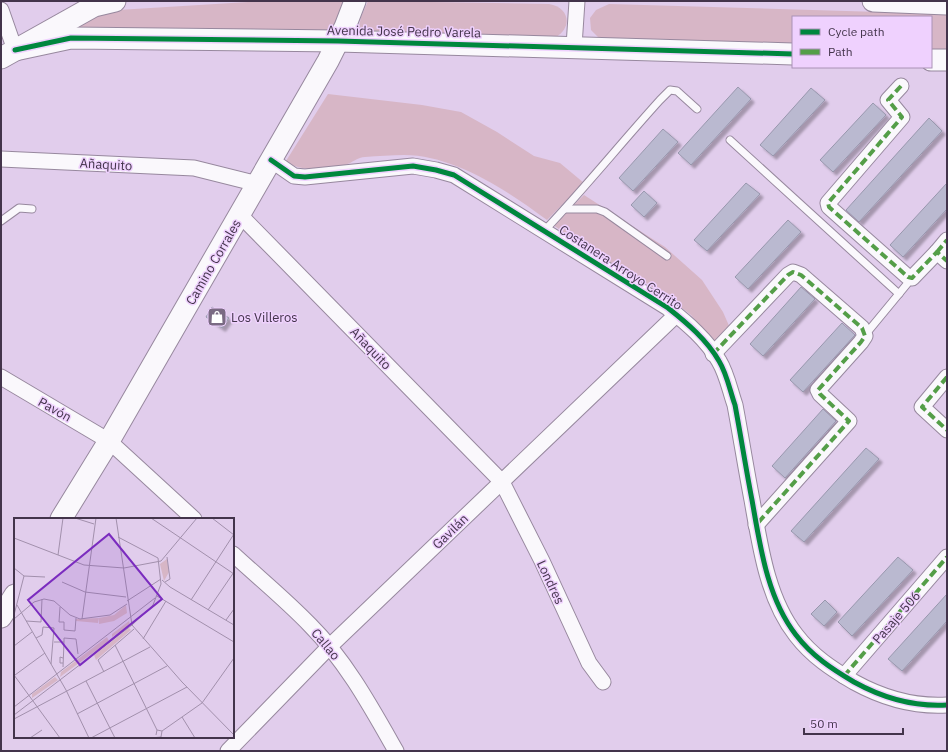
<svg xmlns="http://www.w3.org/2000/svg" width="948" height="752" viewBox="0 0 948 752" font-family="'IBM Plex Sans',sans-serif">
  <defs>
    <filter id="shadow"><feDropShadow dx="3.5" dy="3.5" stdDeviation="1" flood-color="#0004"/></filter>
  </defs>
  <rect width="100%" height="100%" fill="#e1cdec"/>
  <g fill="#d7b6c6">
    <polygon points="265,1 347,1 336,33 71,33 78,21 118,10"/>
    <path d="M368,1L549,4C569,7 573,27 556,37L358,32L361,17Z"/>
    <polygon points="609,4 947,14 947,52 931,51 931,17 793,17 793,47 600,39 591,30 590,18 596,10"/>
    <path d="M328,94L422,105L461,112L497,132L534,156L560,163L584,183L547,220C508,191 454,155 404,155C392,155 378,156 365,157C358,157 352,163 345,165C329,169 300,173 286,161Z"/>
    <polygon points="584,195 665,247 702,280 723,312 730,328 715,344 691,315 669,298 640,279 603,259 553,225"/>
  </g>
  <g fill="#bab9d0" stroke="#9897ad" filter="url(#shadow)">
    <polygon points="738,87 751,99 691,165 678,153"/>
    <polygon points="811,88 825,100 773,156 760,145"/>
    <polygon points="873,103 886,115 833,172 820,160"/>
    <polygon points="929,118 942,131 859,222 846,210"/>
    <polygon points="663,129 678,142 633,191 619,178"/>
    <polygon points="746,183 760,194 707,251 694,240"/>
    <polygon points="947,183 947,209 903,257 890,245"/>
    <polygon points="644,191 657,203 644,217 631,205"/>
    <polygon points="788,220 801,232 748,289 735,277"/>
    <polygon points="801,287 815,299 763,356 750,344"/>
    <polygon points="212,307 229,318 222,328 206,317"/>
    <polygon points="842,323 855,335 803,392 790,380"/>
    <polygon points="823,409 836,421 785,478 772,466"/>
    <polygon points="866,448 879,459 804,542 791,531"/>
    <polygon points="898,557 913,570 852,636 838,622"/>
    <polygon points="947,594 947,621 902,671 888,659"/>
    <polygon points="825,600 837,612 824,626 811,614"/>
  </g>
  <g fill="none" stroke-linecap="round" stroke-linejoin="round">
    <defs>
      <g id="lane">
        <polyline points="730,140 899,294"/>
        <polyline points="565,209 597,209 605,212 667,256"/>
        <polyline points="1,221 19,208 32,209"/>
        <path d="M544,231C584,189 621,143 660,100L670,90L677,91L697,109"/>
        <polyline points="865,335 912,278"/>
      </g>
      <g id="street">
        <polyline points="1,10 15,50"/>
        <polyline points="574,46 577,1"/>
        <polyline points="901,86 888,100 902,117 828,203 829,207 908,277 912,278 937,252 947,261"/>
        <polyline points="1,159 194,168 258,184"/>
        <path d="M271,160L294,176L305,177L413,166L436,170L454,175L668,308C687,323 707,340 719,361C727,374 730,391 735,405C741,437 746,469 752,500C760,545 767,598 796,635C812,656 832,669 854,682C883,698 914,707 947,705"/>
        <polyline points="240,215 502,482 542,561 589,663 603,682"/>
        <polyline points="937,252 947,240"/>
        <polyline points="713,354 788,275 793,272 801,275 862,328 865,336 861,342 818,390 820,394 849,421 756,525"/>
        <polyline points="1,377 109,441 194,519"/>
        <polyline points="947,377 922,407 947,430"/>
        <path d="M233,554C259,578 286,600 310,625C346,661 371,707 396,751"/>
        <polyline points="844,676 947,557"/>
        <polyline points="228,751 329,647 676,315"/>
      </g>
      <g id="secondary">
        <polyline points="873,1 947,4"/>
        <polyline points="15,50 71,38 338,41 793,54"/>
        <polyline points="1,58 94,6 115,1"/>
        <polyline points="931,60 947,60"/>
        <polyline points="61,519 109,441 328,61 345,27 355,1"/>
        <polyline points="1,617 15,595"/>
      </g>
    </defs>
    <use href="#lane" stroke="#97889e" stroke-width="9"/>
    <use href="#street" stroke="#97889e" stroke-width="17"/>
    <use href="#secondary" stroke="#97889e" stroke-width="23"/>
    <use href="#lane" stroke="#faf8fc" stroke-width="7"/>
    <use href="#street" stroke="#faf8fc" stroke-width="15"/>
    <use href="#secondary" stroke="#faf8fc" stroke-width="21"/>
    <g stroke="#549e48" stroke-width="4" stroke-dasharray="8 4" stroke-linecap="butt">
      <polyline points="901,86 888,100 902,117 828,203 829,207 908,277 912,278 937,252 947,261"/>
      <polyline points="937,252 947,240"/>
      <polyline points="713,354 788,275 793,272 801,275 862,328 865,336 861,342 818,390 820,394 849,421 756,525"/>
      <polyline points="947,377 922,407 947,430"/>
      <polyline points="844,676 947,557"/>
    </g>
    <defs>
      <g id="cycleway">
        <polyline points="15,50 71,38 338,41 793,54"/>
        <path d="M271,160L294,176L305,177L413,166L436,170L454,175L668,308C687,323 707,340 719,361C727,374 730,391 735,405C741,437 746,469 752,500C760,545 767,598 796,635C812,656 832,669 854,682C883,698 914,707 947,705"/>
      </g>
    </defs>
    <use href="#cycleway" stroke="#efd1fe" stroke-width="8"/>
    <use href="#cycleway" stroke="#00873e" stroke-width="5"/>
  </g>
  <defs>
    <symbol id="shop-square" viewBox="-11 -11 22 22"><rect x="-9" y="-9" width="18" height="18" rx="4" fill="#7a6a83" stroke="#efd1fe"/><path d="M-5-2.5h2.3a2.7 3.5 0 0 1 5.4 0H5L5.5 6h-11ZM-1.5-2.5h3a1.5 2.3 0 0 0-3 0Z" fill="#fff"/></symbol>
  </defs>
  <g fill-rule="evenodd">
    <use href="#shop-square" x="206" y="306" width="22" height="22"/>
  </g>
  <g text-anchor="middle" stroke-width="3" stroke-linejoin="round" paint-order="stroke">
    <g font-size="13" fill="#43344b" stroke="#efd1fe">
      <text transform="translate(404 31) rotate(1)" y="5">Avenida José Pedro Varela</text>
      <text transform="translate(106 164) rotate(3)" y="5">Añaquito</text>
      <text transform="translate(213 262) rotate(-60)" y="5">Camino Corrales</text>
      <text transform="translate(621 267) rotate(33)" y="5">Costanera Arroyo Cerrito</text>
      <text transform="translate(371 348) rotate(46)" y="5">Añaquito</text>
      <text transform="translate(55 409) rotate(29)" y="5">Pavón</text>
      <text transform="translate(450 531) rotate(-44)" y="5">Gavilán</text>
      <text transform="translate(551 582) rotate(65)" y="5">Londres</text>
      <text transform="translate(896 617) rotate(-49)" y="5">Pasaje 506</text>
      <text transform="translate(326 644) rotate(50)" y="5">Callao</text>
    </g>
    <g font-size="13" fill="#43344b" stroke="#efd1fe" text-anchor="start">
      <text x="231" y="322">Los Villeros</text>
    </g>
  </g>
  <g transform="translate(14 518)">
    <rect width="220" height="220" fill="#e1cdec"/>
    <path d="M153,41L155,54L150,63L146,46ZM112,87L113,95L100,103L85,106V100L100,97ZM85,100L84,105L62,103V101ZM115,103L116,107L98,119V116ZM115,110L117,112L82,142L80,137ZM93,119L95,123L46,159L47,154ZM41,159L44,162L18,180V176Z" fill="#d7b6c6"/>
    <path fill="none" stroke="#a290ac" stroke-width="1" d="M61,0L80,6M102,0L118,107L168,164L220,217M137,0L220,56M198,0L220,17M0,20L70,47L110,50L147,43L183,0M44,37L49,0M0,50L10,58L31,59M148,62L156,69L220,107M48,64L71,74L112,79M151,64L156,61L153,39M143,78L220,124M177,82L220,16M113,83L147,61M3,87L52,172L75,220M46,89L45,104H50V112L61,113L62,100M194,92L220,54M0,97L10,58M0,101L20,84L30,81L40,83L56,97L66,101L96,97L113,86M68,101L82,0M212,102L220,91M12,103L27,104L28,81M22,120L28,117L29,109L40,110L37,146M129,121L152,83M40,124H50V120L62,121L64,136M101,127L143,212M0,128L18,114M49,145H46V139L49,140M49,149L50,124M90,154L84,142L120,111M0,157L46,220M1,157L31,135M72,163L101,220M0,189L141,80M63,196L153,148M0,197L118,107L139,87L147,66L144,40L104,19M168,199L181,220M0,201L136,129M148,213L188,185L220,140M16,220L28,212M77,220L173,169M137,220L147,219L148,213L143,212L142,217"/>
    <path fill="#7b2cbf" fill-opacity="0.15" stroke="#7b2cbf" stroke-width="2" d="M95,16L148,81L66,147L14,82Z"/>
    <rect width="220" height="220" fill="none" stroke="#43344b" stroke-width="2"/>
  </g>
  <rect width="948" height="752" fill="none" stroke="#43344b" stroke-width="4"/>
  <rect x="792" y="16" width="140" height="52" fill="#efd1fe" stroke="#aa92b6"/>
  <rect x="800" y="29" width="20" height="6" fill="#00873e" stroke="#aa92b6"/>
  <text x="828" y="36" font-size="12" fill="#43344b">Cycle path</text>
  <rect x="800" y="49" width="20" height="6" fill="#549e48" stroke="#aa92b6"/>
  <text x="828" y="56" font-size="12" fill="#43344b">Path</text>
  <path d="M804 728v6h99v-6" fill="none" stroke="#43344b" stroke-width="2"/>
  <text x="810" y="728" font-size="12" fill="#43344b" stroke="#efd1fe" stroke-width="3" paint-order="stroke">50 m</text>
</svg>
